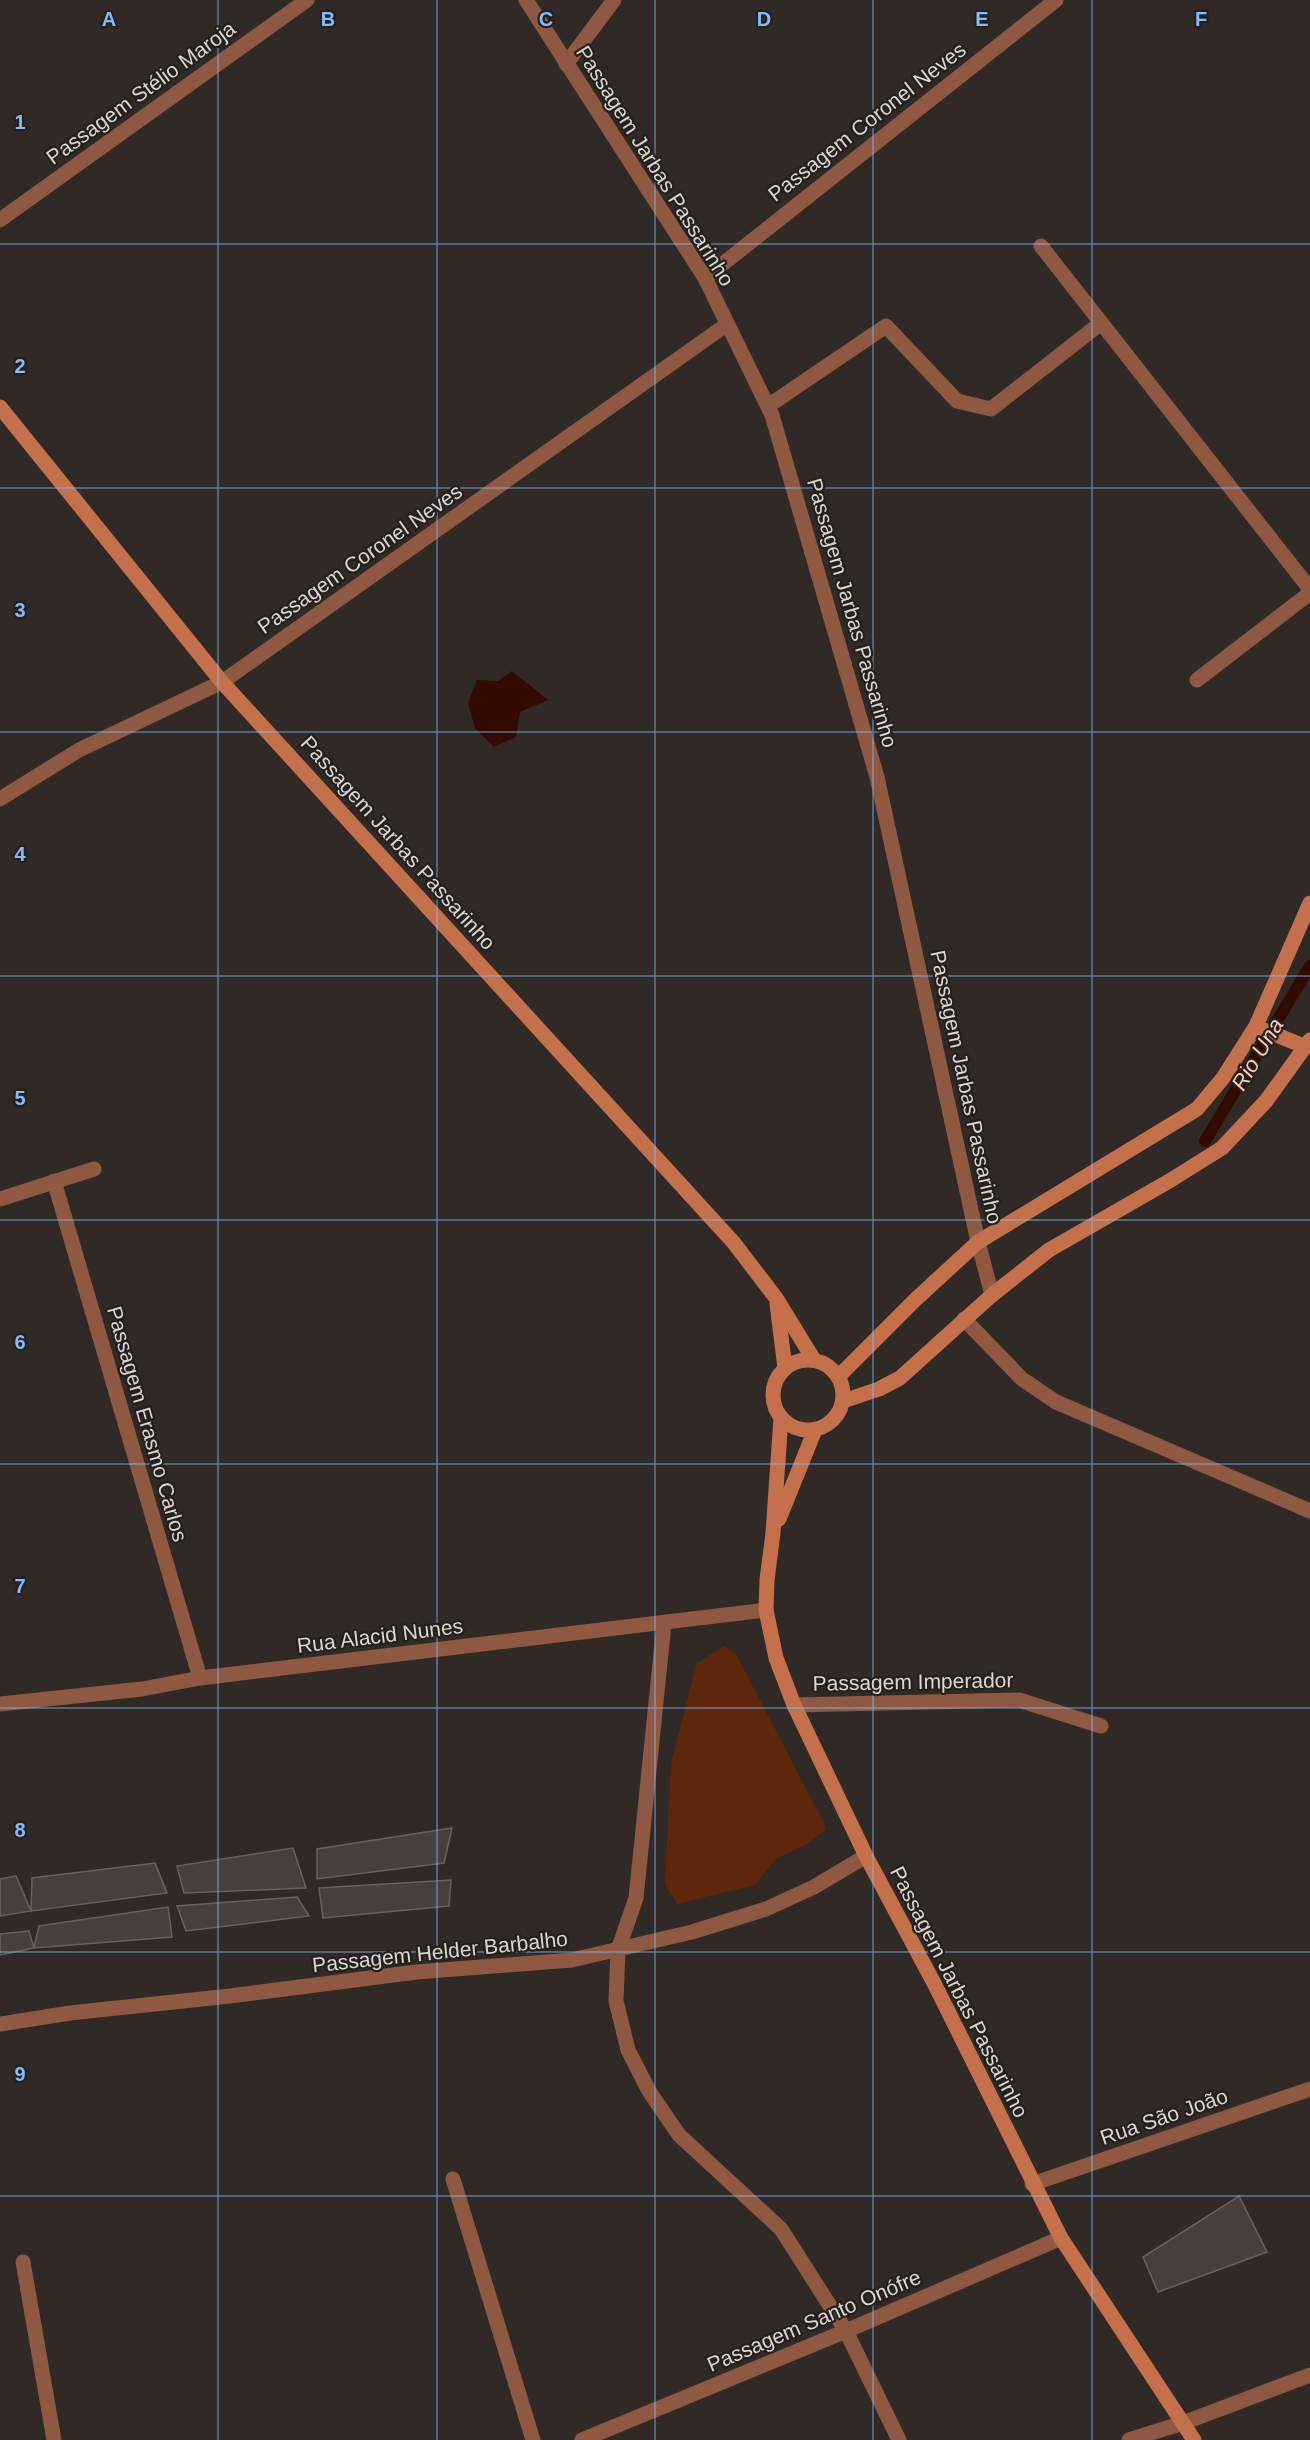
<svg xmlns="http://www.w3.org/2000/svg" width="1310" height="2440" viewBox="0 0 1310 2440" font-family="Arial,sans-serif">
  <rect width="100%" height="100%" fill="#302926"/>
  <polygon fill="#5e260b" points="724,1646 736,1654 827,1829 807,1844 776,1859 755,1885 677,1904 665,1884 671,1763 697,1663"/>
  <polygon fill="#320a00" points="512,671 548,700 520,712 516,737 494,747 475,728 468,703 477,680 498,681"/>
  <g fill="none" stroke-linecap="round" stroke-linejoin="round">
    <polyline stroke="#320a00" stroke-width="12" points="1205,1141 1310,966"/>
  </g>
  <g fill="#463f3c" stroke="#69615d" stroke-width="1.5">
    <polygon points="452,1828 444,1863 317,1879 317,1849"/>
    <polygon points="293,1848 306,1888 184,1893 177,1866"/>
    <polygon points="155,1863 167,1893 31,1911 32,1878"/>
    <polygon points="16,1876 31,1911 0,1916 0,1879"/>
    <polygon points="451,1880 449,1906 323,1918 319,1888"/>
    <polygon points="297,1897 309,1916 186,1931 177,1906"/>
    <polygon points="168,1907 172,1937 34,1948 39,1926"/>
    <polygon points="29,1931 34,1948 0,1955 0,1934"/>
    <polygon points="1239,2196 1267,2252 1158,2292 1143,2257"/>
  </g>
  <g fill="none" stroke-linecap="round" stroke-linejoin="round">
    <polyline stroke="#8e5842" stroke-width="15" points="794,1705 1019,1700 1101,1726"/>
    <g stroke="#8e5842" stroke-width="15">
      <polyline points="526,0 705,278 772,415 877,777 978,1242 992,1295"/>
      <polyline points="566,64 614,0"/>
      <polyline points="0,220 307,0"/>
      <polyline points="1041,246 1310,589"/>
      <polyline points="705,278 1056,0"/>
      <polyline points="768,406 886,326 957,401 991,409 1101,323"/>
      <polyline points="1197,680 1310,593"/>
      <polyline points="0,799 79,750 222,682 726,325"/>
      <polyline points="54,1181 200,1678"/>
      <polyline points="0,1199 94,1169"/>
      <polyline points="964,1319 1022,1379 1056,1402 1310,1511"/>
      <polyline points="664,1624 636,1898 618,1950 616,2001 628,2050 649,2091 679,2135 781,2229 846,2331 899,2440"/>
      <polyline points="0,1704 142,1689 200,1678 766,1610"/>
      <polyline points="0,2024 70,2013 230,1996 417,1972 572,1960 692,1932 766,1909 814,1887 866,1856"/>
      <polyline points="453,2179 533,2440"/>
      <polyline points="1032,2184 1310,2089"/>
      <polyline points="23,2262 54,2440"/>
      <polyline points="582,2440 846,2331 1061,2238"/>
      <polyline points="1129,2440 1183,2423 1310,2375"/>
    </g>
    <g stroke="#c5704c" stroke-width="15">
      <polyline points="0,407 222,682 734,1243 776,1298 814,1360"/>
      <polyline points="1264,1030 1306,1047"/>
      <polyline points="777,1304 785,1368"/>
      <circle cx="808" cy="1395" r="35"/>
      <polyline points="838,1377 915,1300 978,1242 1197,1109 1223,1078 1256,1026 1310,903"/>
      <polyline points="843,1401 879,1389 900,1378 992,1295 1049,1250 1171,1180 1222,1148 1266,1101 1310,1040"/>
      <polyline points="781,1418 773,1533 767,1580 766,1610 776,1658 794,1705 866,1856 935,1985 1061,2238 1194,2440"/>
      <polyline points="779,1519 815,1430"/>
    </g>
  </g>
  <path fill="none" stroke="#85bbfb" stroke-width="1.5" stroke-opacity="0.55" d="M218,0V2440M437,0V2440M655,0V2440M873,0V2440M1092,0V2440M0,244H1310M0,488H1310M0,732H1310M0,976H1310M0,1220H1310M0,1464H1310M0,1708H1310M0,1952H1310M0,2196H1310"/>
  <g text-anchor="middle" stroke-width="4.5" stroke-linejoin="round" paint-order="stroke">
    <g font-size="21" fill="#dcd7d5" stroke="#26201d">
      <text transform="translate(141 93) rotate(-36)" y="7">Passagem Stélio Maroja</text>
      <text transform="translate(867 122) rotate(-38)" y="7">Passagem Coronel Neves</text>
      <text transform="translate(655 166) rotate(58)" y="7">Passagem Jarbas Passarinho</text>
      <text transform="translate(360 559) rotate(-35)" y="7">Passagem Coronel Neves</text>
      <text transform="translate(852 613) rotate(74)" y="7">Passagem Jarbas Passarinho</text>
      <text transform="translate(398 843) rotate(48)" y="7">Passagem Jarbas Passarinho</text>
      <text transform="translate(966 1087) rotate(78)" y="7">Passagem Jarbas Passarinho</text>
      <text transform="translate(147 1424) rotate(74)" y="7">Passagem Erasmo Carlos</text>
      <text transform="translate(380 1636) rotate(-7)" y="7">Rua Alacid Nunes</text>
      <text transform="translate(913 1682) rotate(-1)" y="7">Passagem Imperador</text>
      <text transform="translate(440 1952) rotate(-6)" y="7">Passagem Helder Barbalho</text>
      <text transform="translate(959 1992) rotate(63)" y="7">Passagem Jarbas Passarinho</text>
      <text transform="translate(1164 2117) rotate(-19)" y="7">Rua São João</text>
      <text transform="translate(814 2321) rotate(-23)" y="7">Passagem Santo Onófre</text>
    </g>
    <g font-size="22" font-style="italic" fill="#fdcebc" stroke="#26201d">
      <text transform="translate(1257 1054) rotate(-59)" y="8">Rio Una</text>
    </g>
  </g>
  <g font-size="20" text-anchor="middle" font-weight="bold" fill="#85bbfb" stroke="#26201d" stroke-width="4.5" stroke-linejoin="round" paint-order="stroke">
    <text x="109" y="26">A</text>
    <text x="328" y="26">B</text>
    <text x="546" y="26">C</text>
    <text x="764" y="26">D</text>
    <text x="982" y="26">E</text>
    <text x="1201" y="26">F</text>
    <text x="20" y="129">1</text>
    <text x="20" y="373">2</text>
    <text x="20" y="617">3</text>
    <text x="20" y="861">4</text>
    <text x="20" y="1105">5</text>
    <text x="20" y="1349">6</text>
    <text x="20" y="1593">7</text>
    <text x="20" y="1837">8</text>
    <text x="20" y="2081">9</text>
  </g>
</svg>
